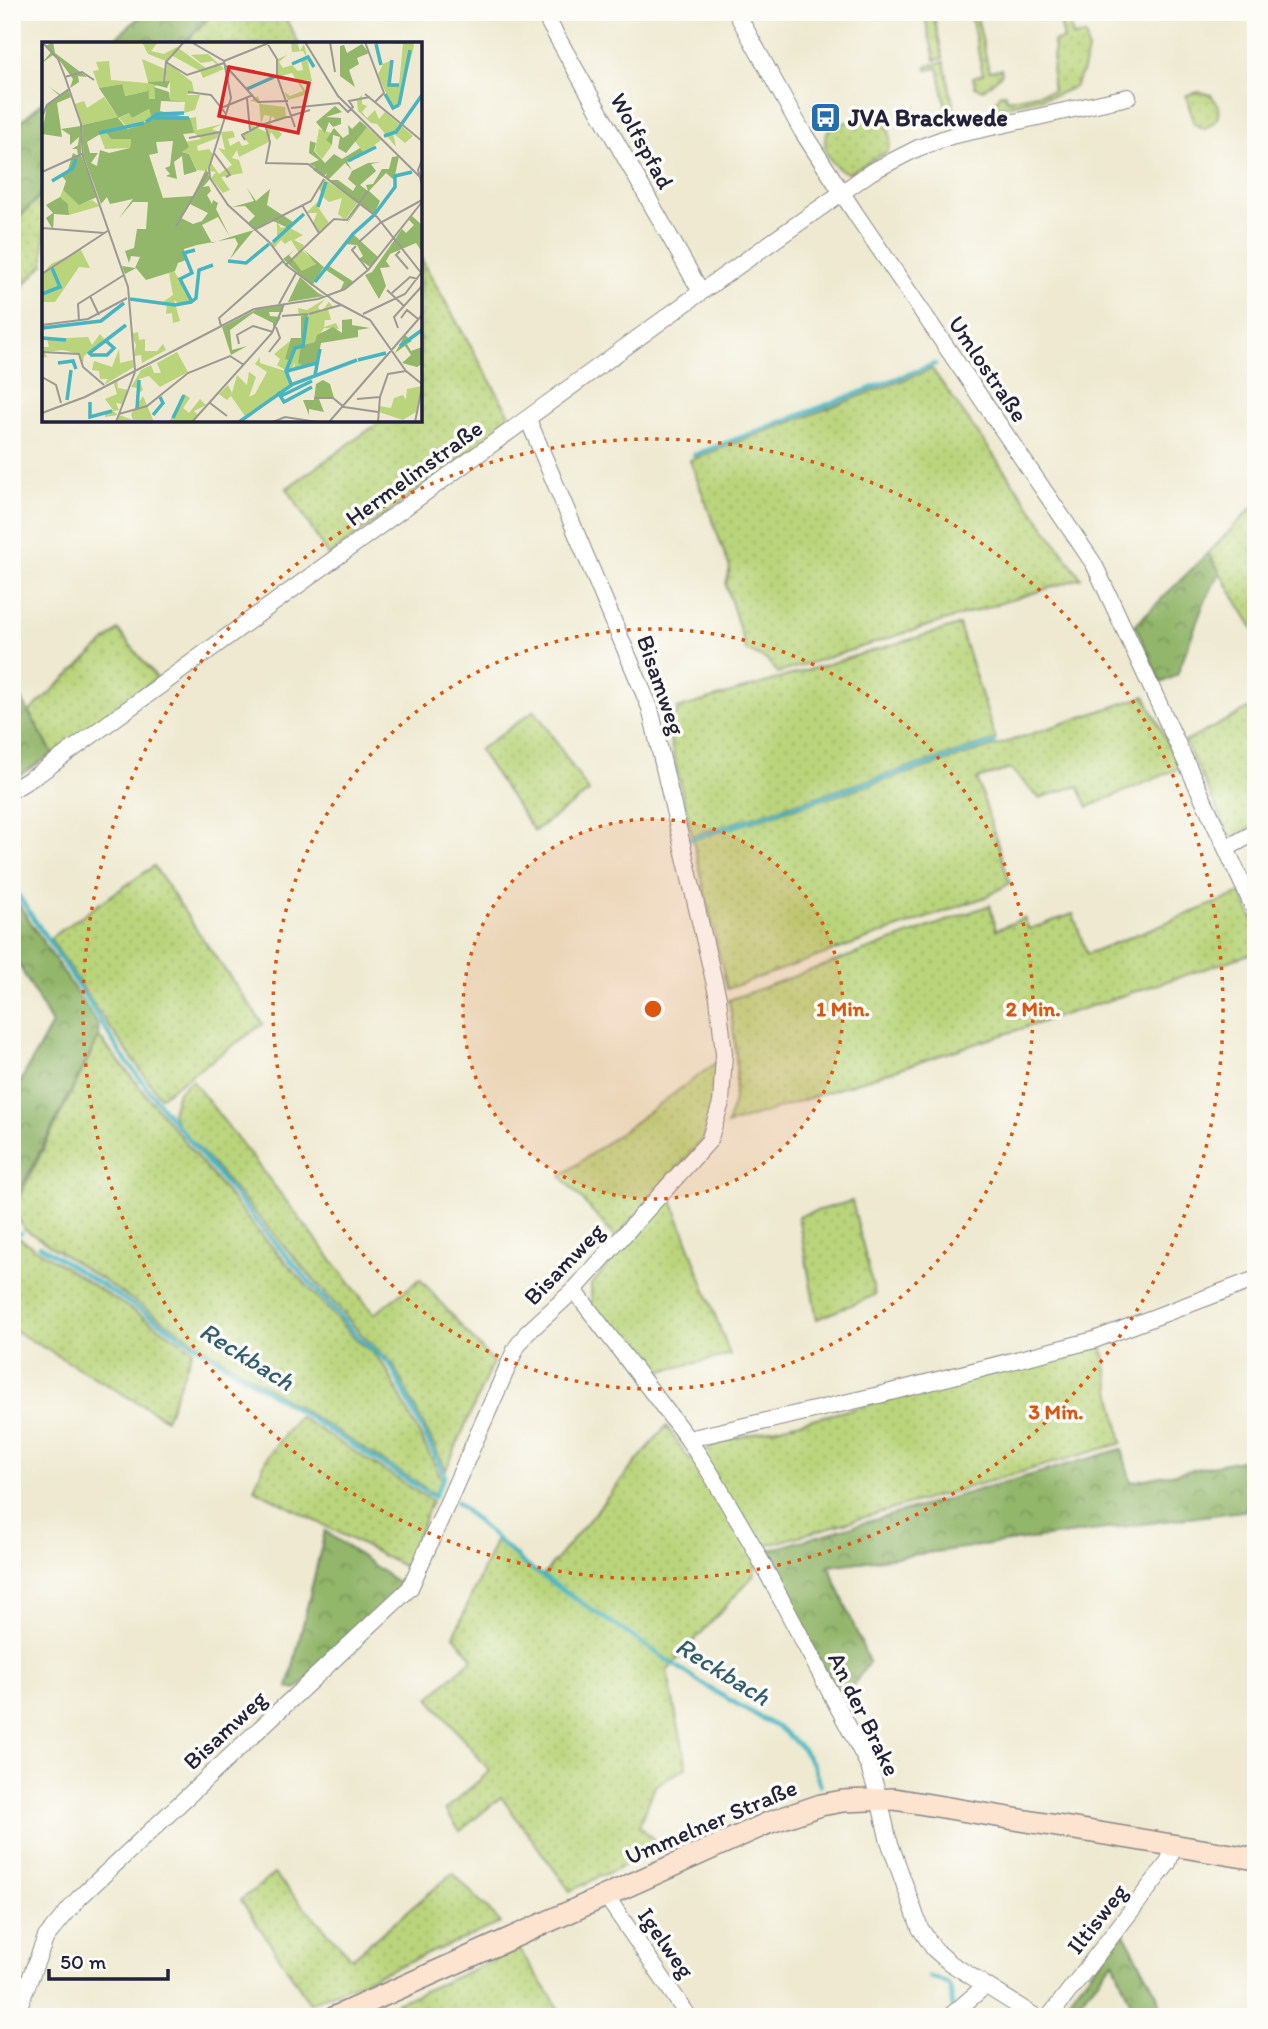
<svg xmlns="http://www.w3.org/2000/svg" width="1268" height="2029" viewBox="0 0 1268 2029" font-family="Itim,sans-serif">
  <defs>
    <pattern id="grass-dots" width="8" height="8" patternUnits="userSpaceOnUse" patternTransform="scale(1.75)"><rect width="8" height="8" fill="#b9d47a"/><path d="M2 2h.1M6 6h.1" fill="none" stroke="#9fb66a" stroke-width="1.8" stroke-linecap="round"/></pattern>
    <pattern id="forest-crowns" width="20" height="18" patternUnits="userSpaceOnUse" patternTransform="scale(1.75)"><rect width="20" height="18" fill="#92b66a"/><path d="M2 6a3 3 0 1 1 6 0M12 15a3 3 0 1 1 6 0" fill="none" stroke="#779458"/></pattern>
  </defs>
  <rect width="100%" height="100%" fill="#fdfcf7"/>
  <filter id="ink" filterUnits="userSpaceOnUse"><feTurbulence type="fractalNoise" baseFrequency=".0143" numOctaves="2"/><feDisplacementMap in="SourceGraphic" scale="14" xChannelSelector="R" yChannelSelector="G"/><feConvolveMatrix kernelMatrix="1 2 1 2 8 2 1 2 1" color-interpolation-filters="sRGB"/></filter>
  <filter id="wash" filterUnits="userSpaceOnUse"><feTurbulence type="fractalNoise" baseFrequency=".00686" numOctaves="4" result="noise"/><feDisplacementMap in="SourceGraphic" scale="28" xChannelSelector="R" yChannelSelector="G"/><feGaussianBlur stdDeviation="1.57" result="paint"/><feColorMatrix in="noise" values="0 0 0 0 0 0 0 0 0 0 0 0 0 0 0 0 0 1.4 0 .05"/><feComposite in="paint" operator="in"/></filter>
  <g filter="url(#wash)">
    <rect width="100%" height="100%" fill="#eee9d0"/>
    <g fill="url(#grass-dots)" stroke="#6e7b5a" stroke-width="2">
      <polygon points="214,12 282,12 299,44 184,44"/>
      <polygon points="926,12 933,12 943,58 935,60 924,14"/>
      <path d="M970,12H976L989,71L1001,69L1002,73C999,76 987,88 983,90L975,87L973,77L983,74Z"/>
      <path d="M1058,12H1068L1073,37L1086,35L1088,51L1082,73L1074,87L1056,95L996,108V101L1000,94L1005,93L1007,100L1053,91C1049,75 1056,59 1053,42L1064,39Z"/>
      <polygon points="944,62 955,113 966,112 967,115 938,121 938,119 948,117 938,68 927,70 926,66"/>
      <polygon points="1199,92 1211,95 1219,107 1217,120 1205,129 1194,124 1186,95"/>
      <path d="M873,114C889,120 894,137 887,152L849,173C829,168 817,143 831,127Z"/>
      <polygon points="44,192 44,264 12,297 12,225"/>
      <polygon points="420,257 513,421 328,556 287,488 383,420 420,420"/>
      <polygon points="932,369 1081,578 778,673 767,660 746,650 726,585 730,568 690,460"/>
      <polygon points="1256,504 1256,633 1208,553"/>
      <polygon points="959,625 996,740 692,836 665,717 678,713 677,709"/>
      <polygon points="118,630 157,678 53,754 29,712"/>
      <polygon points="1145,696 1180,768 1088,807 1078,786 1039,798 1011,769 977,779 1010,883 988,896 727,989 693,840 998,745"/>
      <polygon points="1256,705 1256,825 1231,838 1185,742"/>
      <polygon points="535,710 589,792 534,831 479,750"/>
      <polygon points="154,866 198,932 263,1024 160,1097 95,1007 50,938"/>
      <path d="M1241,893L1256,926V952L727,1125C742,1084 736,1043 729,1000L990,905L996,930L1024,918L1029,929L1073,914L1087,954Z"/>
      <polygon points="99,1037 257,1230 354,1338 373,1353 386,1368 442,1479 435,1494 196,1342 23,1228 14,1208"/>
      <polygon points="717,1062 714,1106 704,1138 616,1238 561,1176"/>
      <polygon points="192,1080 374,1314 420,1279 493,1362 446,1470 393,1364 360,1333 178,1125 172,1113 178,1092"/>
      <polygon points="670,1195 730,1355 648,1374 592,1306 591,1285"/>
      <polygon points="852,1201 875,1295 817,1319 798,1216"/>
      <polygon points="19,1238 193,1349 166,1419 12,1329 12,1240"/>
      <polygon points="1102,1346 1122,1443 761,1547 753,1576 667,1671 687,1767 655,1786 639,1826 662,1847 570,1891 501,1797 460,1831 445,1810 490,1771 429,1698 473,1658 454,1636 496,1539 542,1577 666,1426 690,1460 717,1443"/>
      <polygon points="298,1416 432,1501 405,1567 254,1489 266,1459"/>
      <polygon points="453,1873 501,1923 310,2003 241,1900 274,1874 352,1958"/>
      <polygon points="519,1949 565,2017 365,2017"/>
    </g>
    <g fill="url(#forest-crowns)" stroke="#5a6c52" stroke-width="2">
      <polygon points="145,12 213,12 183,44 109,44"/>
      <polygon points="44,101 44,191 12,225 12,129"/>
      <polygon points="1208,553 1220,572 1204,603 1177,675 1161,683 1135,625"/>
      <polygon points="12,683 53,754 12,780"/>
      <polygon points="12,894 98,1025 99,1037 12,1206 12,1097 52,1024 12,953"/>
      <polygon points="1122,1449 1131,1482 1256,1457 1256,1509 829,1566 869,1662 842,1702 762,1552"/>
      <polygon points="325,1531 406,1588 296,1690 288,1688"/>
      <polygon points="1123,1932 1156,1992 1164,2017 1137,2017 1113,1961 1067,2017 1054,2017"/>
    </g>
    <g fill="none" stroke-linecap="round" stroke-linejoin="round">
      <g stroke="#47b5c1" stroke-width="4.5">
        <polyline points="694,455 935,364"/>
        <polyline points="690,839 994,743"/>
        <polyline points="12,886 81,990 121,1054 165,1111 262,1228 357,1336 390,1364 445,1476 434,1497 40,1246"/>
        <polyline points="12,1234 21,1233"/>
        <polyline points="456,1502 524,1564 709,1688 782,1730 803,1750 813,1765 820,1785"/>
        <path d="M929,1977C952,1981 951,1986 952,2006"/>
      </g>
    </g>
  </g>
  <g filter="url(#ink)">
    <g fill="none" stroke-linecap="round" stroke-linejoin="round">
      <defs>
        <g id="street">
          <polyline points="543,12 701,292"/>
          <polyline points="736,12 802,131 855,213 1094,564 1256,913"/>
          <polyline points="12,790 40,773 701,292 871,172 918,148 951,136 1128,97"/>
          <polyline points="1227,848 1256,832"/>
          <polyline points="574,1290 688,1439 711,1474 752,1544 868,1764 879,1798 888,1838 920,1928 934,1949 950,1963 1036,2017"/>
          <polyline points="688,1439 879,1395 1094,1340 1256,1279"/>
          <polyline points="606,1896 689,2017"/>
          <polyline points="15,2017 46,1937 79,1898 410,1588 516,1348 527,1333 574,1290 709,1141 721,1103 724,1054 718,998 650,708 528,419"/>
          <polyline points="949,2017 985,1986"/>
          <polyline points="1049,2017 1168,1863 1174,1846"/>
        </g>
        <polyline id="secondary" points="335,2017 768,1823 821,1805 843,1801 894,1799 1256,1859"/>
      </defs>
      <use href="#street" stroke="#888686" stroke-width="18"/>
      <use href="#secondary" stroke="#888686" stroke-width="24"/>
      <use href="#street" stroke="#fff" stroke-width="16"/>
      <use href="#secondary" stroke="#fde4d0" stroke-width="21"/>
    </g>
  </g>
  <circle cx="653" cy="1009" r="190" fill="#de560e" fill-opacity=".12"/>
  <g fill="none" stroke="#de560e" stroke-width="3.5" stroke-dasharray="3.5 7">
    <circle cx="653" cy="1009" r="190"/>
    <circle cx="653" cy="1009" r="380"/>
    <circle cx="653" cy="1009" r="570"/>
  </g>
  <defs>
    <symbol id="bus-square" viewBox="-11 -11 22 22"><rect x="-9" y="-9" width="18" height="18" rx="4" fill="#1f6fb2" stroke="#fdfcf7"/><path d="M-5-6H5V4H4V6H2V4H-2V6H-4V4H-5ZM-3.5-4V0h7V-4ZM-3.5 1.2v1.5H-2V1.2ZM2 1.2v1.5H3.5V1.2Z" fill="#fff"/></symbol>
  </defs>
  <g fill-rule="evenodd">
    <use href="#bus-square" x="808" y="100" width="35" height="35"/>
  </g>
  <g text-anchor="middle" stroke-width="7" stroke-linejoin="round" paint-order="stroke">
    <g font-size="24" font-weight="bold" fill="#22223b" stroke="#fdfcf7" text-anchor="start">
      <text x="848" y="126">JVA Brackwede</text>
    </g>
    <g font-size="24" fill="#22223b" stroke="#fdfcf7">
      <text transform="translate(642 141) rotate(61)" y="8">Wolfspfad</text>
      <text transform="translate(988 369) rotate(56)" y="8">Umlostraße</text>
      <text transform="translate(414 473) rotate(-36)" y="8">Hermelinstraße</text>
      <text transform="translate(661 685) rotate(71)" y="8">Bisamweg</text>
      <text transform="translate(564 1264) rotate(-46)" y="8">Bisamweg</text>
      <text transform="translate(864 1714) rotate(64)" y="8">An der Brake</text>
      <text transform="translate(225 1730) rotate(-43)" y="8">Bisamweg</text>
      <text transform="translate(711 1822) rotate(-23)" y="8">Ummelner Straße</text>
      <text transform="translate(1097 1919) rotate(-52)" y="8">Iltisweg</text>
      <text transform="translate(666 1943) rotate(55)" y="8">Igelweg</text>
    </g>
    <g font-size="26" font-style="italic" fill="#315d71" stroke="#fdfcf7">
      <text transform="translate(247 1356) rotate(32)" y="9">Reckbach</text>
      <text transform="translate(723 1671) rotate(32)" y="9">Reckbach</text>
    </g>
  </g>
  <g transform="translate(42 42)">
    <rect width="380" height="380" fill="#eee9d0"/>
    <path d="M100,0H116L109,9L122,12L135,5L165,27L174,22L171,19L159,21L149,13L166,12L182,27L161,36L158,29L129,13L124,19L106,12ZM340,0H371L372,4L357,63L351,66L336,33L341,22L350,18L347,43H357L361,2ZM249,1H255L258,9L262,2L270,39L256,38L266,52L246,58L242,50L248,54L261,49L250,31L236,35V17L245,13L237,20L241,26L250,23L256,29L261,28L259,18L265,16L261,9L250,10ZM100,17L123,27L121,41L106,40ZM67,19L69,38L117,42L112,45L113,57L107,58L106,49L82,54L79,42L57,46L51,29L57,28L54,20ZM125,20L150,40L152,50L144,53H158L153,68L142,71L143,60L128,58V39L123,41ZM320,53V62L325,64L320,70L325,76L333,68L337,77L343,70L371,94L363,101L351,91L354,105L335,82L329,81L316,69L315,58ZM216,54L219,62L243,65L244,75L235,79L230,74L228,81L240,92L235,98L229,90L227,100L197,115L195,108L190,116L197,118L201,131L179,135L188,148L181,151L169,136L174,130L168,129L169,121L177,132L190,123L176,106L183,108L179,90L191,89L193,95L186,97L188,104L197,99L200,104L207,102L200,93L208,89L207,82L224,90L228,74L222,73L219,83L217,60L208,59ZM62,55L76,75L40,83L33,62L42,59L45,66ZM107,67L110,74L96,84L86,86L77,76L87,71L90,76ZM154,75L155,88L180,82L170,87L177,90L175,96L155,104L156,109L167,107L171,113L165,129L155,128L147,112L140,110L146,104L143,100L159,97L149,88L148,76ZM325,85L339,98L322,111L312,98ZM277,87L289,91L284,98L290,103L280,117L273,109ZM63,89L69,97H89L88,106L63,107L57,91ZM282,137L316,160L303,178L296,172L300,156L287,160L281,155L276,165L287,181L277,190L271,181L275,171H264L281,155L277,146ZM21,148L37,162L50,158L58,164L27,173L26,162L18,155ZM235,180L239,186L244,185L239,193L246,185L261,193L252,198L262,203L260,208L274,221L266,229H260L250,218L257,211L249,198L243,202L239,198L232,206L229,201L235,197ZM39,208L48,226L37,225L13,260H1L0,232L9,222ZM132,229L137,237L150,231L137,237L149,259L137,262L132,258L138,279L131,281L130,271L124,272L125,261L121,260L131,253L127,231ZM283,257L276,265L279,270L287,260L292,266L286,267L289,278H283L282,285L294,281L297,287L282,286L273,300L261,303L266,273L257,274L256,266L265,268ZM96,290L97,298L103,297V309H115L121,302L124,308L100,321L99,313L92,314L94,303L89,292ZM58,292L63,298L42,314L41,322L37,312L21,308L2,310L5,315L0,316V305H7L5,297L46,295L50,303ZM248,299L244,317L250,319L253,306H259L258,319L264,325L252,329L253,320L248,331L235,323L238,317L232,312ZM77,307L78,321L91,318L92,325L62,343L66,337H58L57,329L50,328L52,319L70,325ZM135,310L146,330L118,345L107,334L97,337L101,348L97,351V346L89,345L99,328L109,323L112,331H119L115,321ZM218,315V321L243,329L249,343L203,374L189,354L185,358L177,352L186,343L190,351L195,333L205,343L207,330L214,335L207,355L213,352L225,330L213,322ZM75,337L76,346L86,348L80,362L74,361L77,368L71,369L76,373L63,375V371L71,368L63,357L75,352L71,339ZM380,344L374,370L361,378L337,370V364L349,366L352,356L361,353L364,358L365,347ZM142,352L148,356L141,366L147,371L158,357L164,363L152,369L156,373L149,380H127ZM101,354L112,380H75L77,373L91,378L89,372Z" fill="#b9d47a"/>
    <path d="M11,0L13,11L45,35L36,34L37,40L28,46L31,37L18,19L11,13L0,21L9,10L4,4ZM320,2L327,11L315,16L317,22L307,28L313,45L298,34V4L302,3L305,11ZM128,39L125,46L106,41L107,57H113L112,45L127,50L128,58L144,60L119,59L118,69L148,76L152,91L141,92L147,105L140,110L147,112L155,129L142,133L140,114L132,120L135,137L124,134L128,132L123,126L128,124L131,99L114,100L116,111L107,113L121,156L151,154L164,127L168,137L161,145L167,144L169,149L165,153L170,162L171,158L176,161L174,167L188,195L212,188L188,217L196,202L193,196L155,203L142,207L144,218L136,221L133,229L104,238L94,226L83,232L80,224L93,226L98,215L89,214L87,221L83,209L92,206L95,187H104L106,160H91L77,176L91,157L68,162L65,155L59,162L42,115L40,83L76,75L57,46L80,42L83,54L106,49V40ZM107,67L110,76L96,84L85,87L76,76L87,71L90,76ZM63,89L69,97H89L88,106L67,111L58,108L55,124L49,121L56,111H48L45,100ZM148,162L166,171L160,179L151,182L139,176ZM176,175L188,195L170,201L160,183ZM7,45L19,53L26,48L29,55L15,61L20,95L0,92L5,63L18,54ZM293,64L300,70L284,75L299,76V82L291,85L287,80L283,91L274,80ZM318,79L325,85L304,111L296,106L298,95L291,93L290,103L284,98L292,86L301,96L307,92L306,83L310,87ZM39,84V113L55,155L37,163L21,148L24,139L19,133L25,131L31,111L36,114L35,107H30L36,103L37,95L28,103V93L19,87ZM268,99L274,101L272,109L283,121L292,112L300,117L318,106L322,111L305,120L310,128L303,121L286,138H296L311,149L314,144L306,137L310,129L326,121L339,120L329,122L334,129L318,143L326,149L324,143L331,142L340,127H347L350,115L357,114L352,138L344,131L327,149L338,159L332,172L319,162L304,183L317,161L283,136L285,131L281,135L271,128L273,125L267,122L277,118L267,111ZM205,146L214,159L228,147L225,163L251,180L240,194L244,185L229,178L214,188L206,181L213,174L203,164L190,165L212,159ZM18,155L26,162L27,173L12,172L11,188L4,176L11,171L4,163ZM370,174L380,183V210L374,201L348,212L344,219L348,225L338,226L344,244L337,257L323,233L330,230L360,187L364,191L372,183L367,178ZM311,192L336,215L328,225L317,217L321,214L315,203L303,202ZM254,207L247,213L260,229L274,222L261,207L284,227L287,224L312,240L298,249L302,240L281,226L270,244L241,217ZM258,235L276,251L282,254L246,260ZM241,263V270H227L228,274L239,275L231,289V281L211,271L188,288L190,308L205,304L189,313L180,285L215,267ZM266,272L261,303L273,300L275,293L291,285L300,291V278L310,277V283L328,286L316,288V295L279,301L275,321L264,325L256,321L259,305H253L249,319L243,317L249,296H259V274ZM363,293L370,299L365,302L369,309L380,305V322L375,325L360,321L369,313L363,304L353,311ZM281,338L288,342L292,356L277,357L282,370L267,367V373L261,358H272L274,342Z" fill="#92b66a" fill-rule="evenodd"/>
    <path fill="none" stroke="#47b5c1" stroke-width="3.5" d="M334,2L339,23M350,18L347,43H357M250,22L266,15L272,25M205,47L232,35M343,52L351,66L357,63M357,63L368,8M112,76H147M104,80L115,72L142,71M57,91L102,81M342,94L354,90L380,53M306,119L334,105M10,139L30,127L34,117M276,165L284,140M231,200L262,172M186,219L204,221L227,202M273,240L311,192L332,173L353,145V134L370,130M0,252L18,245L10,226M88,257L133,263L149,260L154,256L157,228L171,223M149,258L138,237L150,231L142,211L153,208M0,286L59,279L82,261M0,296L24,298M358,304L380,288M46,312L84,283M48,313H65L72,306L63,298M316,318L344,311M16,321L31,319L34,327M245,329L275,321M273,333L278,307M249,342L244,329L253,306L261,304L265,275M236,350L242,360L270,345M239,354L270,339M25,358L29,328M48,360V375L70,369M95,367L97,338M111,373L121,361L118,355M131,376L142,353M197,380L251,342L315,318"/>
    <path fill="none" stroke="#9c9994" stroke-width="2" d="M0,0L16,17L23,35L39,82L41,115L86,245L93,328M149,0L182,19L189,56L167,126L168,136L186,163L228,201L244,223L291,258M263,0L296,54L380,137M288,0L293,30M323,0L342,51L333,60M225,1L235,17V34L253,85M182,19L229,0M124,20L145,33L182,21M182,22L216,60L246,59M23,35L40,30L52,38M122,41L124,20L142,0M146,50L169,53L184,72M323,52L380,99M205,56L208,89M179,66L211,53M249,66L297,61L306,70L311,65L307,59L328,55M0,75L5,63L27,47M223,82L228,100L224,121L266,122L335,175L380,232M147,96L178,90M203,98L200,93L219,83L268,68M172,111L188,133L184,135M380,118L376,128L380,143M0,130L40,112M260,163L277,191M134,184L166,130M0,186L62,191M212,188L269,159L282,137M317,200L338,181L380,158M314,204L310,208L326,228M358,209L354,213L366,227M244,223L292,177L305,178L326,149M0,232L67,188M345,248L362,264M350,251L368,235L376,237M48,254L57,273M290,258L328,278L364,329L380,342M237,262L254,231M267,272L299,263M321,272L363,252L379,231M240,274L266,272M359,276L365,268L376,277M37,279L36,262L82,233M0,283L46,277L85,256M179,284L177,276L241,219M356,286L352,275L380,244M197,302L195,293L211,284L231,290M0,310L37,312L41,325L62,343M227,310L238,296L234,285M0,335L14,343L19,361M272,356H291L302,365L336,370M315,357L338,355M168,361L185,374M0,371L43,355L212,267L276,257L303,247L326,228L380,160M77,372L105,364L146,331L188,314L202,323M74,380L93,330M150,380L230,291L242,262M231,380L243,375L275,380M287,380L380,273M336,380L338,355L346,332L364,329M373,380L380,345"/>
    <path fill="#d62828" fill-opacity="0.15" stroke="#d62828" stroke-width="3.5" d="M187,25L267,41L256,91L177,74Z"/>
    <rect width="380" height="380" fill="none" stroke="#22223b" stroke-width="3.5"/>
  </g>
  <circle cx="653" cy="1009" r="10" fill="#de560e" stroke="#fdfcf7" stroke-width="3.5"/>
  <g font-size="21" text-anchor="middle" font-weight="bold" fill="#de560e" stroke="#fdfcf7" stroke-width="7" stroke-linejoin="round" paint-order="stroke">
    <text x="843" y="1016">1 Min.</text>
    <text x="1033" y="1016">2 Min.</text>
    <text x="1056" y="1419">3 Min.</text>
  </g>
  <rect width="1268" height="2029" fill="none" stroke="#fdfcf7" stroke-width="42"/>
  <path d="M49 1969v10h119v-10" fill="none" stroke="#22223b" stroke-width="3.5"/>
  <text x="60" y="1969" font-size="21" fill="#22223b" stroke="#fdfcf7" stroke-width="5" paint-order="stroke">50 m</text>
</svg>
